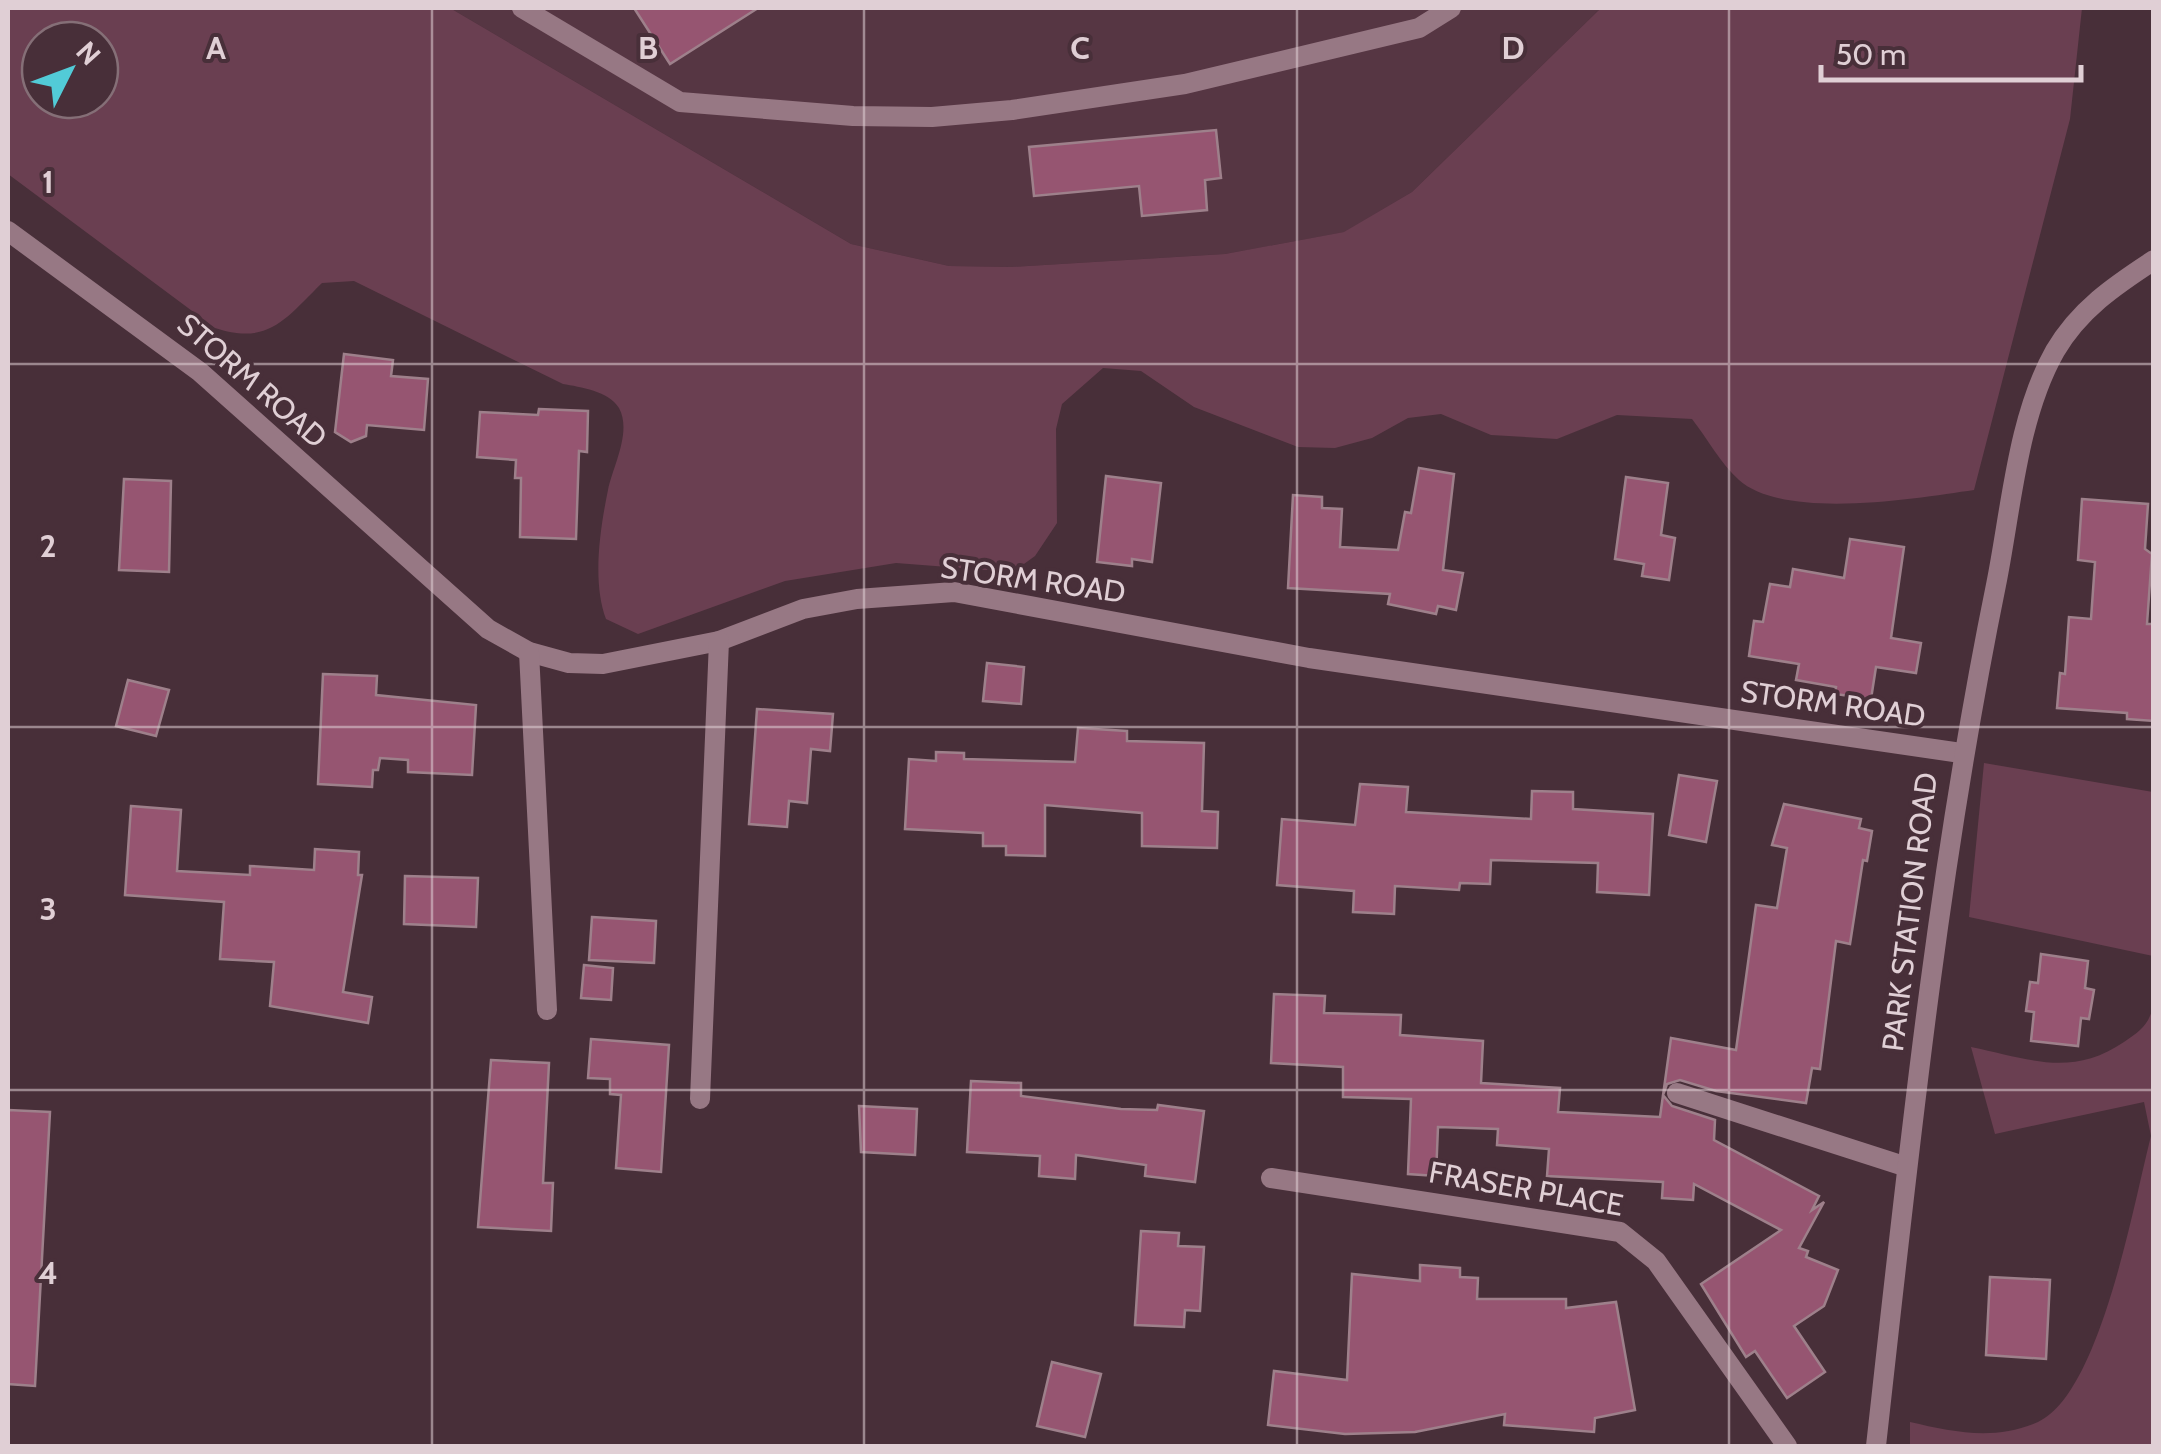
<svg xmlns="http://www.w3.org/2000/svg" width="2161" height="1454" viewBox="0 0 2161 1454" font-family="Cabin,sans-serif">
  <rect width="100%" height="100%" fill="#482f39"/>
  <polygon fill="#563643" points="450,8 1601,8 1412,192 1345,232 1225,254 1010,267 949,266 851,244"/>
  <g fill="#6a3f51" fill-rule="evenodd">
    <path d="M8,8H450L851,244L949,266L1010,267L1225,254L1344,232L1412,192L1601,8H2082L2070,119L1974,490C1918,498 1785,521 1739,480C1721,464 1707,438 1692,419L1617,415L1557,439L1491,435L1441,414L1408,418L1372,438L1335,448L1298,447L1194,407L1141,371L1103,368L1062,404L1056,429L1057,523L1035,556L1013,572L896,563L785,581L638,634L606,619C592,582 600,529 608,490C613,466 632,432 619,408C609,391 580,387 563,384L354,281L322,283C286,318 269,346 215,328L8,174ZM40,40H100V100H40Z"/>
    <polygon points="1984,763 2153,792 2153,956 1969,917"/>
    <path d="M2153,1007V1446H1910V1422C1953,1432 1995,1441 2038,1422C2101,1393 2134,1201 2151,1136L2144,1102L1995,1134L1971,1047C2030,1059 2071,1078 2124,1042C2140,1031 2148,1026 2153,1007Z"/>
  </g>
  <g fill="#965571" stroke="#9e808b" stroke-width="2.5">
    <polygon points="634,8 758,8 670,64"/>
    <polygon points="1216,130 1221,178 1205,180 1207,210 1142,216 1139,186 1034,196 1029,147"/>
    <polygon points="344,354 393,360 391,376 428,379 424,430 367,425 366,436 351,442 335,432"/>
    <polygon points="539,409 588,411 587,452 579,451 576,539 520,537 521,478 515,478 516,460 477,457 480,412 538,415"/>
    <polygon points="1419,468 1454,474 1443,570 1463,573 1456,610 1438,606 1436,614 1388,604 1390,594 1288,588 1293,495 1322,497 1322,508 1342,509 1340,547 1398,550 1405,512 1411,513"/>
    <polygon points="1106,476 1161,483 1152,562 1132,559 1132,566 1097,562"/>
    <polygon points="1626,477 1668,483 1661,535 1675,538 1669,580 1642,576 1644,564 1615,559"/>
    <polygon points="124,479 171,481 169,572 119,570"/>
    <polygon points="2082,499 2148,504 2145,549 2152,554 2147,624 2154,624 2154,721 2127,719 2127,713 2057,708 2060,673 2065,674 2069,617 2091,619 2095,562 2078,560"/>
    <polygon points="1850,539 1904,547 1891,638 1921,643 1916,673 1876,667 1871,699 1835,694 1836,687 1796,680 1799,664 1749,656 1754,621 1763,622 1770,584 1790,587 1793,569 1844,578"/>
    <polygon points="987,663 1024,667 1021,704 983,701"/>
    <polygon points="323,674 377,676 376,695 476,705 472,775 408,772 408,760 380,758 378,770 373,770 372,787 318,784"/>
    <polygon points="128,680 169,690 156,736 116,726"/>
    <polygon points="757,709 833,714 830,751 811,749 807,803 789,801 787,827 749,824"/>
    <polygon points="1078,728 1127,731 1127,741 1204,743 1202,811 1218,812 1217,848 1142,846 1142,813 1045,805 1045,856 1006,855 1006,846 983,846 983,833 905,829 909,759 936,761 936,752 964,753 964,759 1075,762"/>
    <polygon points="1679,775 1717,781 1706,842 1669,835"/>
    <polygon points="1360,784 1408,787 1406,812 1531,819 1532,791 1573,792 1573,809 1653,814 1649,895 1597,892 1598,863 1491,860 1490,884 1460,883 1459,890 1395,886 1394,914 1353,912 1354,891 1277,885 1282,819 1355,825"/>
    <polygon points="1784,804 1861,819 1859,828 1872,831 1867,861 1863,860 1850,944 1836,941 1820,1069 1812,1068 1806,1103 1716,1091 1680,1080 1667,1084 1663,1095 1672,1106 1715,1120 1714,1140 1819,1196 1812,1210 1824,1202 1799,1248 1808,1251 1806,1257 1838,1270 1824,1306 1794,1326 1825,1372 1787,1398 1755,1351 1746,1357 1701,1284 1781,1230 1694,1184 1693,1200 1662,1198 1663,1182 1547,1176 1549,1149 1497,1145 1498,1129 1438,1127 1436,1176 1408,1174 1411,1099 1343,1097 1343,1067 1271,1063 1274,994 1325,996 1324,1013 1401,1015 1400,1035 1483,1041 1481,1083 1560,1088 1558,1112 1660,1117 1671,1038 1736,1050 1756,905 1777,908 1787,848 1772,845"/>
    <polygon points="131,806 181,810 177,871 250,875 250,866 314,870 315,849 359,852 358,875 362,875 343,992 372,997 368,1023 270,1006 274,962 220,959 224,902 125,895"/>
    <polygon points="405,876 478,878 476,927 404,924"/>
    <polygon points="592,917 656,921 654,963 589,960"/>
    <polygon points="2041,954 2088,961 2085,988 2094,990 2089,1019 2081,1018 2078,1046 2031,1041 2034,1012 2026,1011 2030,982 2038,983"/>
    <polygon points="584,965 613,968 611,1000 581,998"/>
    <polygon points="591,1039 669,1045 661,1172 616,1168 621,1095 610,1094 610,1079 588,1078"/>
    <polygon points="491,1060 549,1063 543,1183 553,1183 551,1231 478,1227"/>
    <polygon points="971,1081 1021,1083 1021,1096 1121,1109 1157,1110 1158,1105 1204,1111 1195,1182 1145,1176 1146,1165 1076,1155 1075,1179 1039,1176 1040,1156 967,1152"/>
    <polygon points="859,1106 917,1109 915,1155 861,1152"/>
    <polygon points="8,1110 50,1112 35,1386 8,1384"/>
    <polygon points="1141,1231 1179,1233 1178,1246 1204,1247 1200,1311 1185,1310 1184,1327 1135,1325"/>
    <polygon points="1420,1265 1460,1268 1460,1277 1478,1278 1477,1299 1566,1299 1566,1308 1616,1302 1635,1410 1595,1418 1594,1432 1504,1425 1505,1414 1415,1432 1345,1434 1268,1425 1274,1371 1347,1380 1352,1274 1420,1281"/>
    <polygon points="1990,1277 2050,1280 2046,1359 1986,1355"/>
    <polygon points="1052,1362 1101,1374 1085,1437 1037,1426"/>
  </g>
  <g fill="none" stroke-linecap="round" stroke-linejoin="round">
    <polyline stroke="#977884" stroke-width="20" points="522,8 680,102 853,116 932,117 1012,110 1185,84 1419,28 1451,8"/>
    <g stroke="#977884" stroke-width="20">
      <polyline points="8,231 200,372 488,629 529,652 569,663 603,664 719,641 803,609 857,599 954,592 1309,658 1961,753"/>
      <polyline points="529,652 547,1010"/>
      <polyline points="1677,1093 1907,1167"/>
      <polyline points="700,1099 719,641"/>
      <polyline points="1271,1178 1620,1232 1656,1261 1787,1446"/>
      <path d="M1876,1446C1908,1158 1938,869 1996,585C2011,511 2017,418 2055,351C2079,310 2114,286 2154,260"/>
    </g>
  </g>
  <path fill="none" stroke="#e0cfd5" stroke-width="2.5" stroke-opacity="0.55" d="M432,8V1446M864,8V1446M1297,8V1446M1729,8V1446M8,364H2154M8,727H2154M8,1090H2154"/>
  <g text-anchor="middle" stroke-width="8" stroke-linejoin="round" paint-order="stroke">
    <g font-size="30" fill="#e0cfd5" stroke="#482f39">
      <text transform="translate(252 381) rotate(41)" y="10">STORM ROAD</text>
      <text transform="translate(1033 580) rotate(8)" y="10">STORM ROAD</text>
      <text transform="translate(1833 704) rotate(8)" y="10">STORM ROAD</text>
      <text transform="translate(1910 912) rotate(-83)" y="10">PARK STATION ROAD</text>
      <text transform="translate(1526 1189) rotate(10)" y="10">FRASER PLACE</text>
    </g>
  </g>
  <g font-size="32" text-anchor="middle" font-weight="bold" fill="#e0cfd5" stroke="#482f39" stroke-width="8" stroke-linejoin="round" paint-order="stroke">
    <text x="216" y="59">A</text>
    <text x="648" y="59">B</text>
    <text x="1080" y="59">C</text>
    <text x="1513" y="59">D</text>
    <text x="48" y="193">1</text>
    <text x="48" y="557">2</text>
    <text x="48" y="920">3</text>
    <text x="48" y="1284">4</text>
  </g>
  <rect width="2161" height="1454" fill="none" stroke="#e0cfd5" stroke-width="20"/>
  <g transform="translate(70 70) rotate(48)"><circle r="48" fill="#482f39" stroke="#856f77" stroke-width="2.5"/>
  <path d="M0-8L18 38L0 25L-18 38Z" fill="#52cbd7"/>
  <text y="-15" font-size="28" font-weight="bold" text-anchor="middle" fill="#e0cfd5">N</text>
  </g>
  <path d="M1821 65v15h260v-15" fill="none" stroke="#e0cfd5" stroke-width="5"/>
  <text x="1836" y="65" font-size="30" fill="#e0cfd5" stroke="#482f39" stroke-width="8" paint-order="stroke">50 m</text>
</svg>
